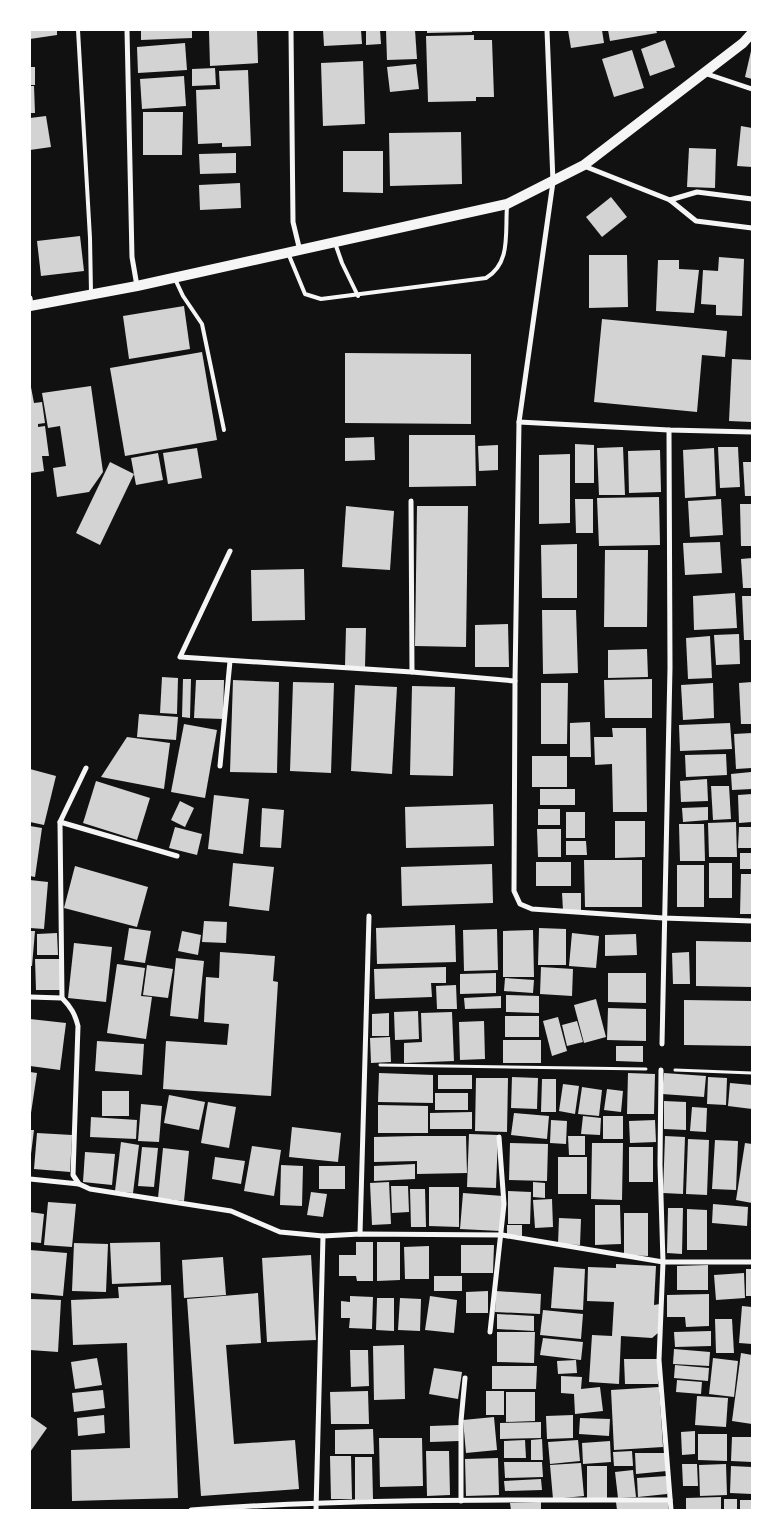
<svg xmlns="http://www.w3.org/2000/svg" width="782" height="1540" viewBox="0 0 782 1540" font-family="'Exo 2',sans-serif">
  <rect width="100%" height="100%" fill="#111"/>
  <g fill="#d3d3d3">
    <polygon points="30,30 57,30 57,35 30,39"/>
    <polygon points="141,30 192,30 192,38 141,40"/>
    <polygon points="257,30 258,63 210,66 209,31"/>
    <polygon points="323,30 361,30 362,44 324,46"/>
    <polygon points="366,30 380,30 381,44 366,45"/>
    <polygon points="386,30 415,30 417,59 387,60"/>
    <polygon points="427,30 472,30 472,32 427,33"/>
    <polygon points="568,30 602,30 604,43 571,48"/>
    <polygon points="608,30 656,30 657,33 610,41"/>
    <polygon points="474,35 474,40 492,40 494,97 476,97 476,101 428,102 426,36"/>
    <polygon points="665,40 675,67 650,76 641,49"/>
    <polygon points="185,43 187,70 138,73 137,47"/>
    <polygon points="632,50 644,88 614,97 602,59"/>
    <polygon points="751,51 752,51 752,79 745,77"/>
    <polygon points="363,61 365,124 323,126 321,63"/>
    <polygon points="416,64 419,89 390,92 387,67"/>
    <rect x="30" y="67" width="5" height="18"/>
    <polygon points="215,68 216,85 192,86 192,69"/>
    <polygon points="248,70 251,146 222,147 222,143 198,144 196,90 220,89 219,71"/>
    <polygon points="184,76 186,106 142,109 140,79"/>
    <polygon points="30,86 34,86 35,113 30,113"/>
    <polygon points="143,112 183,112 182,155 143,155"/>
    <polygon points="46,116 51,147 30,150 30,118"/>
    <polygon points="741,126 752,128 752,167 737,166"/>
    <polygon points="461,132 462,184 390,186 389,133"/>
    <polygon points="689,148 716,149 715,188 687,187"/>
    <polygon points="343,151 383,151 383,193 343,192"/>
    <polygon points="236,153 236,173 200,174 199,154"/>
    <polygon points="240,183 241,208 200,210 199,185"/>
    <polygon points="611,197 627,217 602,237 586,217"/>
    <polygon points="80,236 84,271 41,276 37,241"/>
    <polygon points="589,255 627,255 628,307 589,308"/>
    <polygon points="719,257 744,259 742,316 716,315 716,305 701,304 703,270 718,271"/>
    <polygon points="658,260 679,260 679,269 699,270 694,313 656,311"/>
    <polygon points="184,306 190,349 129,359 123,316"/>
    <polygon points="602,319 727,331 725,357 702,355 697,412 594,402"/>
    <polygon points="202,352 217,440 125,456 110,368"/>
    <polygon points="345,353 471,354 471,424 345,423"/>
    <polygon points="732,359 752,360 752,422 729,421"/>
    <polygon points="30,382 34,403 42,402 45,423 38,424 38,427 45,426 49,456 42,456 44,471 30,473"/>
    <polygon points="91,386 103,472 89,492 57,497 53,468 66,466 60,426 48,428 42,393"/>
    <polygon points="409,435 475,435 476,486 409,487"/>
    <polygon points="374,437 375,460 345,461 345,438"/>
    <polygon points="575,444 594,445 594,483 575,483"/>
    <polygon points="498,445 498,470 479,471 478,446"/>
    <polygon points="623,447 625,495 599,495 597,448"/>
    <polygon points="718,447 738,447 740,487 720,488"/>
    <polygon points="197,448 202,478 168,484 163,453"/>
    <polygon points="714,448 716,496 685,498 683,450"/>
    <polygon points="660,450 661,492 629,493 628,451"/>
    <polygon points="158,453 163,480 136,485 131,458"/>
    <polygon points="570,454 570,523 539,524 539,455"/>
    <polygon points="110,462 134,474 100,545 76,533"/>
    <polygon points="743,462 752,462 752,496 745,496"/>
    <polygon points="659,497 660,545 599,546 597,498"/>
    <polygon points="575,499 593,499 593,533 576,533"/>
    <polygon points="721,499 723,535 690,537 688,501"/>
    <polygon points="740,504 752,504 752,546 741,546"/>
    <polygon points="346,506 394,511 390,570 342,567"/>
    <polygon points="417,506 468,506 466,647 415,646"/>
    <polygon points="720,542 722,573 685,575 683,543"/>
    <polygon points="577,544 577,598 542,598 541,545"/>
    <polygon points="605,550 648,550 647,627 604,627"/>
    <polygon points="752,558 752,588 743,588 741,559"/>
    <polygon points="304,569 305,620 252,621 251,570"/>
    <polygon points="735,593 737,628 694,630 693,596"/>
    <polygon points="742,596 752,596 752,640 744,640"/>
    <polygon points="542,610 576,610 578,673 543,674"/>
    <polygon points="508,624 509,667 475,667 475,625"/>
    <polygon points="346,628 366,628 365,667 345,666"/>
    <polygon points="739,634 740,664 716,665 714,635"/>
    <polygon points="710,636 712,678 688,679 686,638"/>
    <polygon points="647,649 648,677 608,678 608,650"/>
    <polygon points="162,677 178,678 177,714 160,713"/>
    <polygon points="183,679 191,679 190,718 182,717"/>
    <polygon points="652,679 652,718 605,718 604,680"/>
    <polygon points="196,680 224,680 223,719 194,718"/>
    <polygon points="233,680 279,682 277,773 230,772"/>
    <polygon points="293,682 334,683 331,773 290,771"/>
    <polygon points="752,682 752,724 741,724 739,683"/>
    <polygon points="541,683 568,683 567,744 541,744"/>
    <polygon points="713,683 714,718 683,720 681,685"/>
    <polygon points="355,685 397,687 392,774 351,771"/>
    <polygon points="412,686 455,687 453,776 410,775"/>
    <polygon points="139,714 178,717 176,740 137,737"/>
    <polygon points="590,722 591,757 570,757 570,723"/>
    <polygon points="730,723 732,749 680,751 679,725"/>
    <polygon points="184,724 217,730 205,798 171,792"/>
    <polygon points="612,728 646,728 647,812 613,812 612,764 595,765 594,737 613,737"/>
    <polygon points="752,733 752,768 736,769 734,734"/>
    <polygon points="127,737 170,743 164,789 101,777"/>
    <polygon points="726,754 727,775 686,777 685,755"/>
    <rect x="532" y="756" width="35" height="31"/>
    <polygon points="30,769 56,776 44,825 30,822"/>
    <polygon points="751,772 752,789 732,790 731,774"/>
    <polygon points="707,779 708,801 681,802 680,781"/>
    <polygon points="96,781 150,798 137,840 83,823"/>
    <polygon points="711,786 729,786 731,819 713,820"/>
    <rect x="540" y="789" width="35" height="16"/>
    <polygon points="752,794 752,822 739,823 738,795"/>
    <polygon points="214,795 249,799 243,854 208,849"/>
    <polygon points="180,801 194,808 185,827 171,820"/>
    <polygon points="493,804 494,846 406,848 405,807"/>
    <polygon points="708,807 708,820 683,822 682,808"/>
    <polygon points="262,808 284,810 281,848 260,847"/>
    <rect x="538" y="809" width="22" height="16"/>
    <rect x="566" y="812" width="19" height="26"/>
    <polygon points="615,821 645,821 645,857 615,858"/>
    <polygon points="736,822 737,857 709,857 708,823"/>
    <polygon points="679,824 704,824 705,861 680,861"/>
    <polygon points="30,826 42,828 35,877 30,876"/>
    <polygon points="175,827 202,834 197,855 169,848"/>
    <polygon points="739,827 752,827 752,848 738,848"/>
    <polygon points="537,829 561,829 561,857 538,857"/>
    <polygon points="566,841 586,841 587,855 566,855"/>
    <rect x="740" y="853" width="12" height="16"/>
    <polygon points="584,860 642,860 642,907 585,907"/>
    <rect x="536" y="862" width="35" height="24"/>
    <polygon points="233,863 274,867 269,911 229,906"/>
    <rect x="709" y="863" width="23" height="35"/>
    <polygon points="492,864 493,903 402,906 401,867"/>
    <rect x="677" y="865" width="27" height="42"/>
    <polygon points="75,866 148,887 137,927 64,908"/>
    <polygon points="741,874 752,874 752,914 740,914"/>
    <polygon points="30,880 48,882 44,929 30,928"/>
    <polygon points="562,893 581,893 581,910 563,910"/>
    <polygon points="204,921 227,922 226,943 202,942"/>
    <polygon points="455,925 456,962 377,964 376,928"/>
    <polygon points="129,928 151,931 145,963 124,960"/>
    <polygon points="539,928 566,929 566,965 538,965"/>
    <polygon points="497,929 498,970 464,971 463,930"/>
    <polygon points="533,930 534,977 503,977 503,931"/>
    <polygon points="30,931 35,931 32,966 30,966"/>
    <polygon points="182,931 201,935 198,955 178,951"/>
    <polygon points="57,933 58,955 37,955 37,934"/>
    <polygon points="572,933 599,936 596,968 569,966"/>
    <polygon points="636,934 637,955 605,956 605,935"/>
    <polygon points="696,941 752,942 752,987 696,986"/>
    <polygon points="74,943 112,947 106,1002 68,998"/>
    <polygon points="220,952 275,956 273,981 278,982 271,1096 163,1089 166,1041 227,1045 229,1024 204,1022 206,977 219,978"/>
    <polygon points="689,952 690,984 673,984 672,953"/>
    <polygon points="176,958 204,961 198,1019 170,1016"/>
    <polygon points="35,959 60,959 61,990 36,990"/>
    <polygon points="117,964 145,968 141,996 152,997 146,1039 107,1033"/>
    <polygon points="147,965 173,969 168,998 143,995"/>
    <polygon points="446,967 446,983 431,983 432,997 375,999 374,969"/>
    <polygon points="541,967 573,969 572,996 540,994"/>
    <polygon points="496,973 496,993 460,994 460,974"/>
    <polygon points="608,973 646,973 646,1003 608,1002"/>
    <polygon points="505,978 534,980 533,993 504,991"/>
    <polygon points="456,985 457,1009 437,1009 436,986"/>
    <polygon points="506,995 539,996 539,1013 506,1012"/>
    <polygon points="501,996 501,1008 465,1009 464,998"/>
    <polygon points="596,999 606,1037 584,1043 574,1005"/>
    <polygon points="684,1000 752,1001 752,1046 684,1045"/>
    <polygon points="608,1008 646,1009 646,1041 607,1040"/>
    <polygon points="418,1011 419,1039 395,1040 394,1012"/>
    <polygon points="452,1012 454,1061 404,1063 404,1043 422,1042 421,1013"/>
    <polygon points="389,1013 389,1036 372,1036 372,1014"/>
    <rect x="505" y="1016" width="34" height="21"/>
    <polygon points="558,1017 567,1051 552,1056 543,1021"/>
    <polygon points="30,1019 66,1023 60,1070 30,1066"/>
    <polygon points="484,1021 485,1059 460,1060 459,1022"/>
    <polygon points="577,1021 583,1042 567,1046 562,1025"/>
    <polygon points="390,1037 391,1062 371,1063 370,1038"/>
    <rect x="503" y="1040" width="38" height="23"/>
    <polygon points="97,1041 144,1044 142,1075 95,1071"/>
    <polygon points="616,1046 643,1046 643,1062 616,1061"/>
    <polygon points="30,1072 37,1073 31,1113 30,1113"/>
    <polygon points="379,1073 433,1075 433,1103 378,1102"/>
    <polygon points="628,1073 655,1074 654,1114 627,1114"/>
    <polygon points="664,1073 706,1076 704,1097 662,1094"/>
    <rect x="438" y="1075" width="34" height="14"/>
    <polygon points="512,1077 538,1078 537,1109 511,1108"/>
    <polygon points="708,1077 727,1078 726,1105 707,1104"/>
    <polygon points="476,1078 508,1078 507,1132 475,1131"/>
    <polygon points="542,1079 556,1079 556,1112 541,1112"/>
    <polygon points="730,1083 752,1085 752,1109 728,1106"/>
    <polygon points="563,1084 579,1086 575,1114 559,1111"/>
    <polygon points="582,1087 602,1090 599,1116 578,1114"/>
    <polygon points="607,1089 623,1091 621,1112 604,1110"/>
    <rect x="102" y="1091" width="27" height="25"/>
    <rect x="435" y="1093" width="33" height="17"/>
    <polygon points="169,1095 205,1102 199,1130 164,1123"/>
    <polygon points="664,1101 686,1102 686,1130 664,1129"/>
    <polygon points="208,1102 236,1107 229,1148 201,1143"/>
    <polygon points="141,1104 162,1106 159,1142 138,1141"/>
    <polygon points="378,1105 428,1106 428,1133 378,1133"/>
    <polygon points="692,1107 707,1108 706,1132 690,1131"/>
    <polygon points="472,1112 472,1129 430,1129 430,1113"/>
    <polygon points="514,1113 549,1116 547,1139 511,1135"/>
    <polygon points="583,1116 601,1118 600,1135 581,1134"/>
    <rect x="603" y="1116" width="20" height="23"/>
    <polygon points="91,1117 137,1120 136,1139 90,1137"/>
    <polygon points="551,1120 567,1121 566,1144 550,1143"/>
    <polygon points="655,1120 656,1142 630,1143 629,1121"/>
    <polygon points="292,1127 341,1133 338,1162 289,1157"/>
    <polygon points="30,1130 34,1130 31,1154 30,1154"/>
    <polygon points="37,1133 72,1135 70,1172 34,1169"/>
    <polygon points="469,1134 498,1135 496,1188 467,1187"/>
    <polygon points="416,1136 466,1136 467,1173 417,1174 417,1161 374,1162 374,1137 416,1136 416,1153"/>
    <polygon points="568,1136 585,1136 585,1155 569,1155"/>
    <polygon points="665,1136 685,1137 683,1194 663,1193"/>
    <polygon points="688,1139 709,1140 707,1195 686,1194"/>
    <polygon points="715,1140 738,1141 736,1190 712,1189"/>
    <polygon points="121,1142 139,1145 133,1193 115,1191"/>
    <polygon points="510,1143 548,1144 547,1181 509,1180"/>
    <polygon points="592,1143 623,1143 622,1200 591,1199"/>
    <polygon points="745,1143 752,1144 752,1203 736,1200"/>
    <polygon points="252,1146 281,1150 274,1196 244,1191"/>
    <polygon points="142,1147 158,1148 154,1187 138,1186"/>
    <rect x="629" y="1147" width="24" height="35"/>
    <polygon points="163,1148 189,1151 184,1201 158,1198"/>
    <polygon points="85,1152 115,1154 112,1185 83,1182"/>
    <polygon points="215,1157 245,1161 241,1184 212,1179"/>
    <rect x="558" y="1157" width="29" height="37"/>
    <polygon points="415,1164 415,1179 374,1181 374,1166"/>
    <polygon points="281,1165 303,1166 302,1206 280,1205"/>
    <rect x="319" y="1166" width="26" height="23"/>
    <polygon points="389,1182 391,1224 372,1225 370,1183"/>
    <polygon points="533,1182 545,1183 545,1198 533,1197"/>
    <polygon points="391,1186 408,1186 409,1212 392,1213"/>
    <polygon points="429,1187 459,1187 459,1227 429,1226"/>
    <polygon points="410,1189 425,1189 426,1227 411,1227"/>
    <polygon points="508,1191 531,1192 530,1224 508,1224"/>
    <polygon points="311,1192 327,1194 323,1217 307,1215"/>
    <polygon points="463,1193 503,1196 500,1231 460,1229"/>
    <polygon points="552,1199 553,1227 535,1228 533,1200"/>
    <polygon points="48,1202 76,1204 72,1247 44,1245"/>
    <polygon points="713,1204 748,1207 747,1226 712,1223"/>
    <polygon points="595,1205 620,1205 621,1244 595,1245"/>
    <polygon points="668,1208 683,1208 682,1254 667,1253"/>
    <polygon points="687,1209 707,1210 707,1250 687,1250"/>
    <polygon points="30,1212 44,1214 41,1243 30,1242"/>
    <polygon points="624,1213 648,1213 648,1256 624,1255"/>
    <polygon points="559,1218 581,1219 580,1245 558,1244"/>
    <polygon points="507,1225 522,1225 522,1236 507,1235"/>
    <polygon points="160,1242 161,1282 112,1284 110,1243"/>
    <polygon points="356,1242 373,1242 373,1281 357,1281 356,1276 339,1276 339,1255 356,1255"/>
    <polygon points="377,1242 400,1242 400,1280 377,1281"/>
    <polygon points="74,1243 108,1244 106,1292 72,1291"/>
    <polygon points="461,1245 494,1245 493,1273 461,1273"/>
    <polygon points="429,1246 429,1279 405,1279 404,1247"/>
    <polygon points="30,1250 67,1253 63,1296 30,1293"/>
    <polygon points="311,1255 316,1340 267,1342 262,1258"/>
    <polygon points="223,1257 226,1295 184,1298 182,1260"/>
    <polygon points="616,1264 656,1266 654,1305 660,1304 658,1333 652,1338 621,1336 619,1384 589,1382 592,1335 612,1336 614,1302 587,1301 588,1267 616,1268"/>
    <polygon points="708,1265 708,1290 677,1290 677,1266"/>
    <polygon points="554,1267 585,1269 583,1310 551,1308"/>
    <rect x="746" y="1269" width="6" height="27"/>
    <polygon points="744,1273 745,1298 716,1300 714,1275"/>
    <rect x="434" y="1276" width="28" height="15"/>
    <polygon points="171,1285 178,1498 72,1501 71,1450 130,1448 127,1343 73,1345 71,1300 119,1298 118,1287"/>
    <polygon points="488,1291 488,1313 466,1313 466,1292"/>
    <polygon points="496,1291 541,1294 540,1314 495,1312"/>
    <polygon points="258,1293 261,1343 226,1345 234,1444 295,1440 299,1489 201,1496 187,1299"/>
    <polygon points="709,1294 709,1326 686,1327 685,1317 667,1317 667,1295"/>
    <polygon points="350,1296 373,1297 372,1329 349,1328 350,1318 341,1318 341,1301 350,1302"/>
    <polygon points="430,1296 457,1300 454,1333 425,1330"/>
    <polygon points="377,1298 394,1298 394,1331 376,1330"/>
    <polygon points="400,1298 421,1299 420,1331 398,1330"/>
    <polygon points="30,1299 61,1300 58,1352 30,1350"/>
    <polygon points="742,1306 752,1307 752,1344 739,1343"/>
    <polygon points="543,1310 583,1314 581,1339 540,1335"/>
    <polygon points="497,1314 534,1316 534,1331 497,1329"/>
    <polygon points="715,1319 732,1319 734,1353 716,1353"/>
    <polygon points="711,1331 711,1346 675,1347 674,1332"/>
    <polygon points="497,1332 535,1332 534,1363 497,1362"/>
    <polygon points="543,1338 583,1342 581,1360 540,1355"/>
    <polygon points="404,1345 405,1399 374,1400 373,1346"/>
    <polygon points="674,1349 710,1352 709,1366 673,1364"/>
    <polygon points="350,1350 368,1350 369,1386 351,1387"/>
    <polygon points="741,1353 752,1355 752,1424 732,1421"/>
    <polygon points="97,1358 102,1385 75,1389 71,1362"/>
    <polygon points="713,1358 738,1361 734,1397 709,1394"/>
    <polygon points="624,1359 658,1359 658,1384 625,1384"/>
    <polygon points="576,1360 577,1373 558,1374 557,1361"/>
    <polygon points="675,1365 709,1368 708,1381 674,1378"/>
    <polygon points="492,1366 537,1366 536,1389 492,1389"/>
    <polygon points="434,1368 462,1372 458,1399 429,1394"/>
    <polygon points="561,1376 582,1377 581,1389 600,1387 603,1411 575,1414 574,1394 561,1393"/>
    <polygon points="677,1380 702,1382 701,1394 676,1392"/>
    <polygon points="659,1387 663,1447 614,1450 611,1390"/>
    <polygon points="103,1390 105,1408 74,1412 72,1393"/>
    <polygon points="368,1391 369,1424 331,1424 330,1392"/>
    <rect x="486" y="1391" width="18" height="24"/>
    <polygon points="506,1392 535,1392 535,1421 506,1422"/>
    <polygon points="697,1396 728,1398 726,1427 695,1425"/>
    <polygon points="104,1415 105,1433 78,1436 77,1418"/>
    <polygon points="573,1415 573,1438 547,1439 546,1416"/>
    <polygon points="30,1416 47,1428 30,1452"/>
    <polygon points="494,1417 497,1450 466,1453 463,1420"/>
    <polygon points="580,1418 610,1419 609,1436 579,1434"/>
    <polygon points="541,1422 541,1438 500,1439 500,1423"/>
    <polygon points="459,1425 459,1441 430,1442 430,1426"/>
    <polygon points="373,1429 374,1454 335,1454 335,1430"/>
    <polygon points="695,1431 695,1454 682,1455 681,1432"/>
    <polygon points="698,1434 727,1434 727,1461 698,1460"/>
    <polygon points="732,1437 752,1437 752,1462 731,1461"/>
    <polygon points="379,1438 422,1438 423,1486 380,1487"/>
    <polygon points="542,1439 543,1460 531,1460 531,1440"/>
    <polygon points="525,1440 526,1458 504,1458 504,1441"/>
    <polygon points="578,1440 580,1461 550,1464 548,1442"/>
    <polygon points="610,1441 611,1462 583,1464 582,1443"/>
    <polygon points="426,1451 449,1451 450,1495 427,1496"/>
    <polygon points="632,1451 633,1466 614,1466 613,1452"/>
    <polygon points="635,1453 665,1453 667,1471 636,1474"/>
    <polygon points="330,1456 351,1456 352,1499 331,1499"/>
    <polygon points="355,1457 372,1457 373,1499 355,1500"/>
    <polygon points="498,1458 499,1495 466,1496 465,1459"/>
    <polygon points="504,1462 542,1462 543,1477 505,1478"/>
    <polygon points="581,1463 584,1496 553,1499 550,1465"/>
    <polygon points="682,1464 697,1464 698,1486 683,1486"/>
    <polygon points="726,1464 727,1495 700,1496 699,1465"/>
    <rect x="587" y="1466" width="20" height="33"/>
    <polygon points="731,1466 752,1467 752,1494 730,1493"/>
    <polygon points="633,1470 636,1497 618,1498 615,1472"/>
    <polygon points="667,1476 667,1494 638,1497 637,1478"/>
    <polygon points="541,1479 542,1490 505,1491 504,1481"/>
    <polygon points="721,1497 721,1509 686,1510 686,1498"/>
    <rect x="724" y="1499" width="13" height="11"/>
    <rect x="740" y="1500" width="12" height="10"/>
    <polygon points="541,1502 541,1510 511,1510 510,1503"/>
    <polygon points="616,1502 668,1502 668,1510 617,1510"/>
  </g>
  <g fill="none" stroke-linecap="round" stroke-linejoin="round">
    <g stroke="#f5f5f5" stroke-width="3">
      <polyline points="380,1065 646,1069"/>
      <polyline points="675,1070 752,1073"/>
    </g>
    <g stroke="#f5f5f5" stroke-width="4">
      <polyline points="78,30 90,238 91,292"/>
      <polyline points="335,243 342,263 358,296"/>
      <path d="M288,253L305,294L321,299L486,278C511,263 505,234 507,206"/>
      <polyline points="175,279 183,296 202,324 224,430"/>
    </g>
    <g stroke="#f5f5f5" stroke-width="5">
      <polyline points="127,30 132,257 137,286"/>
      <polyline points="291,30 293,222 300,251"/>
      <polyline points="547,30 553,182 519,422 515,681 514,891 520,904 532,909 663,918 752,921"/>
      <polyline points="704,73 752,89"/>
      <polyline points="584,166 670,200 696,221 752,228"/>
      <polyline points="670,200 697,192 752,199"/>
      <polyline points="30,298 31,306"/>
      <polyline points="519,422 669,430 752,432"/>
      <polyline points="411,501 412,672"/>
      <polyline points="230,551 180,657 412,672 515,681"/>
      <polyline points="220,766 230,661"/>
      <polyline points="60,822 177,856"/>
      <path d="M30,997L62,998C71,1007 75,1014 78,1026L73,1175L79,1184L90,1189L231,1211L280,1232L323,1236L360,1234L502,1235L663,1262H752"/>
      <polyline points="62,998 60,822 86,768"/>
      <polyline points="662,1044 670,668 669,430"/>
      <polyline points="661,1070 660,1164 663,1262 659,1360 671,1510"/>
      <polyline points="30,1179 79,1184"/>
      <polyline points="360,1234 369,916"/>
      <polyline points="490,1332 504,1204 499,1137"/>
      <polyline points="461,1501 461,1421 465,1378"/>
      <path d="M191,1510C350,1498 511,1500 670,1500"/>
      <polyline points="316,1510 323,1236"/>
    </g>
    <polyline stroke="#f5f5f5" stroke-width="10" points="30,306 137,286 507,204 584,165 743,43 752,33"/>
  </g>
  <rect width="782" height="1540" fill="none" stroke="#ffffff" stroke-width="62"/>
</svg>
